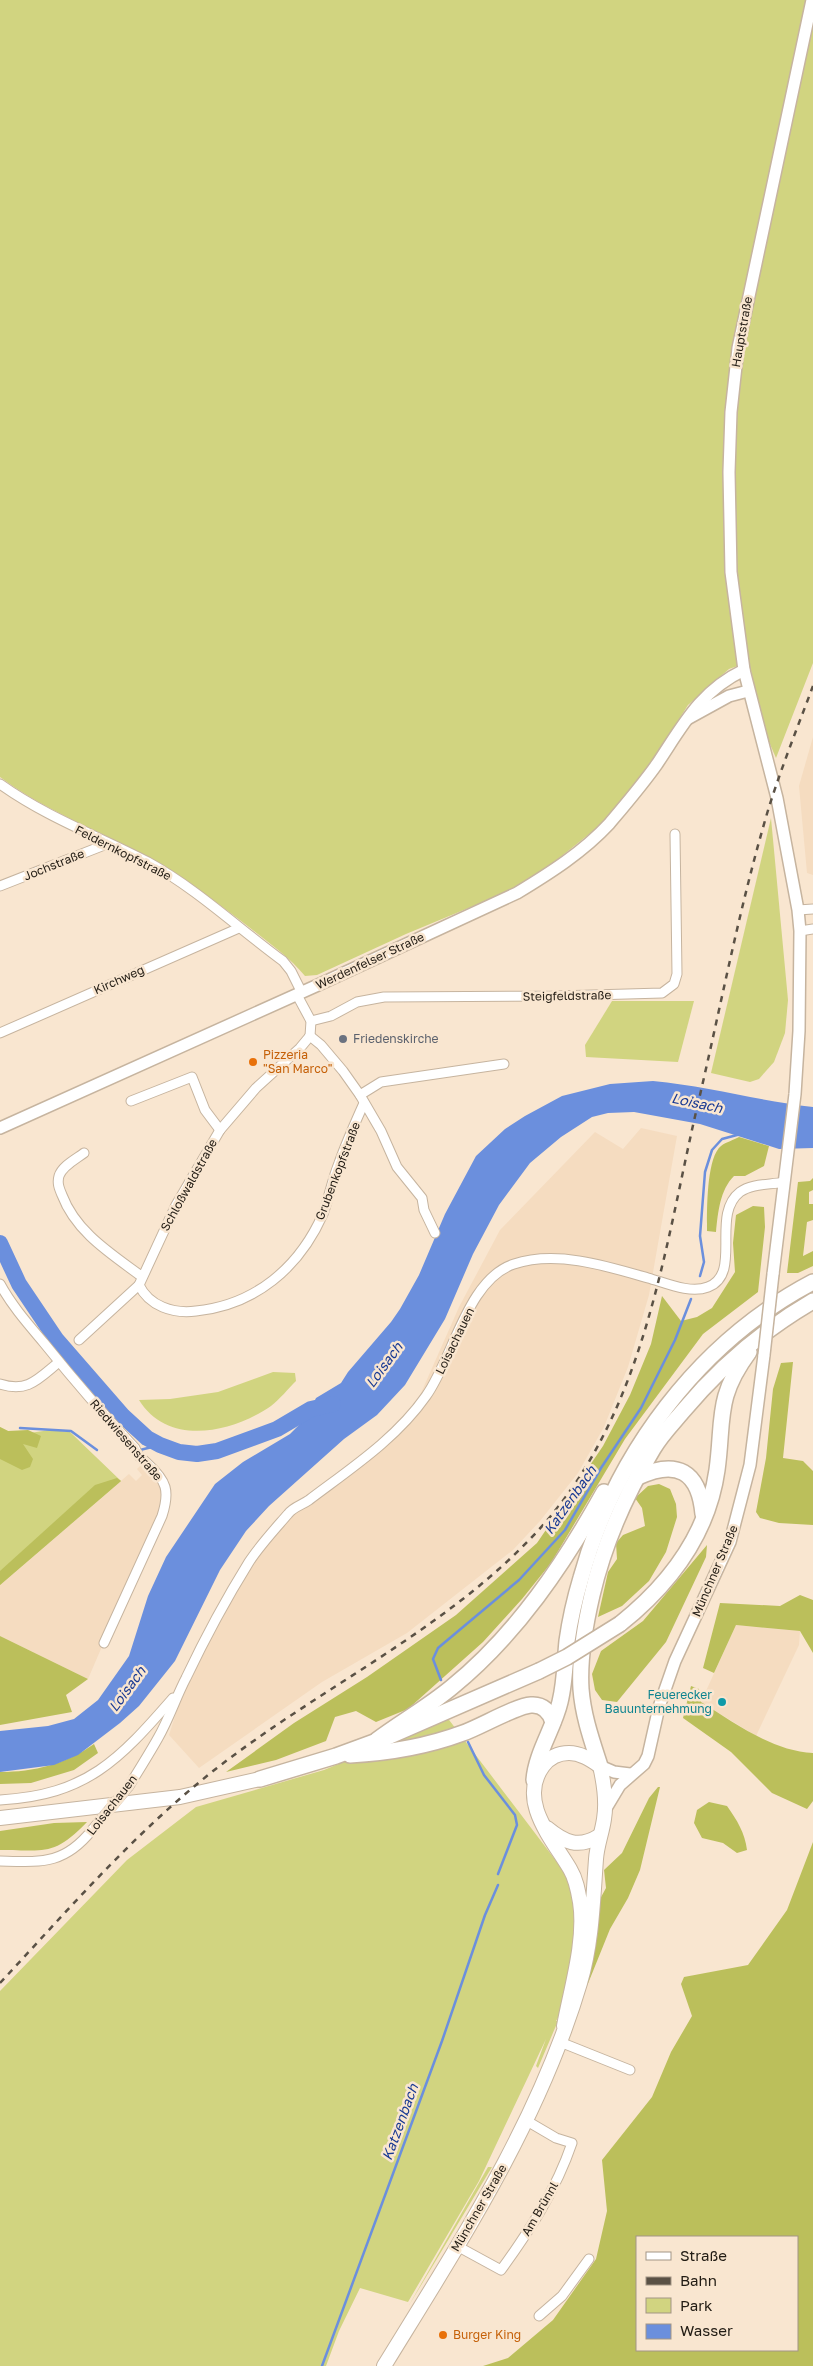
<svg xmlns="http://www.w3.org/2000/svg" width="813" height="2366" viewBox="0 0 813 2366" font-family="'Golos Text',sans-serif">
  <rect width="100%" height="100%" fill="#f9e6d0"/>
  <g fill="#f5dcc0">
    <polygon points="813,737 813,875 807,873 799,786"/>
    <polygon points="641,1128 677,1136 649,1295 628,1367 604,1427 578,1473 540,1521 513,1550 407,1633 322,1682 199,1768 169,1735 178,1707 183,1679 249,1557 289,1509 375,1446 417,1402 459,1307 500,1230 595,1132 623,1149"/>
    <polygon points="144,1462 158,1475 165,1500 88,1679 0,1636 0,1585 129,1474 136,1481 142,1475 137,1469"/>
    <polygon points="736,1625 800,1631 799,1645 756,1736 701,1702"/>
  </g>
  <g fill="#d1d480">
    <path d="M0,0H813V663L776,758L766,735L749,662L729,669L688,705L651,764L616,808L598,827L548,867L512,890L406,934L317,975L305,976C290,958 272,945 254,931C219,904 183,876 144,855C95,829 44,810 0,777Z"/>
    <polygon points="771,818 788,1000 785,1033 774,1062 759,1079 750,1082 711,1073"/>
    <polygon points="612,1001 694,1001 678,1062 586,1057 585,1045"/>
    <path d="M273,1372L295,1373L296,1381C288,1389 280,1399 271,1406C232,1433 168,1447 139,1400L170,1399L218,1392Z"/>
    <polygon points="0,1427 16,1435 50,1430 70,1432 121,1481 0,1585"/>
    <path d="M440,1708L566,1874C589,1911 570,1970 562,2011L556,2021H558L538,2068L536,2066L546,2039L479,2181L408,2302L360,2288L339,2331L326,2366H0V1991L127,1860L196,1807L324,1770L377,1748Z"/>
    <polygon points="488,2167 492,2167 408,2307"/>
  </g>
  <g fill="#bbbf5b" fill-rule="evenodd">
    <path d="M739,1137L769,1146L764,1166L745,1176H734C720,1190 718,1212 716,1232L707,1231C707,1213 706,1158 721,1146C726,1142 734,1140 739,1137Z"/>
    <polygon points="813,1178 813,1190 809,1192 809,1204 813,1204 813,1220 807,1222 803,1256 813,1251 813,1266 798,1273 787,1273 798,1182 810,1181"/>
    <polygon points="753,1206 764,1207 765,1227 758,1292 703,1334 625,1439 551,1563 522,1599 483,1642 408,1709 376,1722 356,1711 335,1717 326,1741 276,1760 226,1772 294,1723 367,1677 456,1615 537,1543 603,1446 630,1395 651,1344 662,1296 681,1321 697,1317 712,1308 735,1272 733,1243 736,1215"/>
    <polygon points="793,1362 783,1458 803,1461 813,1471 813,1525 779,1523 760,1518 756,1512 766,1458 773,1389 781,1363"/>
    <polygon points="0,1427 8,1431 28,1430 41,1436 37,1448 23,1444 33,1459 30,1467 22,1470 0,1459"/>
    <polygon points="117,1478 121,1481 0,1585 0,1571 95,1485"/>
    <polygon points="659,1484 670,1489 676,1504 677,1517 666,1552 649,1581 622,1606 598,1617 608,1572 617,1559 616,1543 623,1535 645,1526 642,1508 635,1498 648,1486"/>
    <polygon points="707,1545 706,1557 666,1642 617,1702 602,1700 595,1690 592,1674 601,1651 643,1621"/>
    <polygon points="800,1595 813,1600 813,1653 800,1631 736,1625 714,1673 703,1668 720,1603 780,1606"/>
    <polygon points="0,1636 88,1679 66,1695 72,1712 0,1725"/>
    <path d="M691,1686L699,1689L701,1702C735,1723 772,1751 813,1753V1801L807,1809L772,1793L731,1752L683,1718Z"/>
    <path d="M94,1744L98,1753L74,1770L31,1783L0,1784V1772C34,1772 66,1764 94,1744Z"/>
    <polygon points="658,1787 660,1787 640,1870 628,1898 610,1929 587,1986 597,1938 600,1899 606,1888 604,1870 622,1853 649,1798"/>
    <path d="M709,1802L727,1806C737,1820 745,1833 747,1850L737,1853L723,1843L702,1838L694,1823L697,1810Z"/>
    <path d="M87,1822C53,1857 45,1850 0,1850V1831L54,1823Z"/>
    <path d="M813,1842V2366H483L508,2358L553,2320L596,2259L607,2211L602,2160L652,2097L671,2052L692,2016L681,1984L684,1977L748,1965L787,1910ZM637,2237H797V2350H637Z"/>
  </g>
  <path fill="#6b8fdd" d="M653,1081C707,1086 759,1101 813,1107V1148L779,1149L700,1124L634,1112L608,1113L592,1117L561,1137L530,1163L499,1205L473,1254L445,1319L405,1385L377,1415L344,1439L269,1506L246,1531L220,1570L175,1661L139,1706L120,1723L78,1755L54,1765L0,1772V1731L48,1726L74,1719L98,1700L129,1656L148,1596L166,1557L215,1484L243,1462L290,1434L307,1417L316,1398L341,1383L348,1372L391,1322L400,1309L419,1275L445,1214L476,1156L505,1129L525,1116L562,1096L610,1084Z"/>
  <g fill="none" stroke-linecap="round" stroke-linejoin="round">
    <g stroke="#6b8fdd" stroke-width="2.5">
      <polyline points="700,1276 704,1262 700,1236 705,1172 712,1150 722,1139 737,1135"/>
      <polyline points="20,1428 71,1431 97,1450"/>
      <polyline points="140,1450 160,1445"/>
      <polyline points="441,1680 433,1659 438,1648 519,1580 565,1530 601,1468 641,1408 675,1340 691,1299"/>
      <polyline points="468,1742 484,1775 515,1815 517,1825 498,1874"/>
      <polyline points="322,2366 442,2041 485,1915 498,1885"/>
    </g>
    <polyline stroke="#6b8fdd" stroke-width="16" points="0,1243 19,1284 56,1339 123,1416 147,1438 160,1445 179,1452 197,1454 217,1451 277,1429 311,1409 333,1404"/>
    <defs>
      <g id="minor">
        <path d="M0,784C46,817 98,836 148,862C197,889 238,928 283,961L291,971L302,993"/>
        <polyline points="0,886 107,844"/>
        <polyline points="798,910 813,909"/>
        <polyline points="800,931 813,929"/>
        <polyline points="297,995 311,1021 310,1036"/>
        <polyline points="311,1021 331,1016 357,1002 384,997 557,996 662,993 674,984 677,974 675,834"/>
        <polyline points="0,1033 239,928"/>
        <polyline points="310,1036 321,1045 343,1071 360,1095 381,1131 397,1167 422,1198 424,1210 435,1233"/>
        <polyline points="360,1095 381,1082 504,1064"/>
        <polyline points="131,1101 192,1077 205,1110 220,1130"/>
        <path d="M84,1153C76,1159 62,1166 59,1176C57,1183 59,1188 62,1195C76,1232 110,1253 141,1276"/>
        <path d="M0,1284C12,1306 28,1324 44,1343C73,1379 103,1414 135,1448C137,1455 141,1458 147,1463C167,1481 170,1491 162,1516L104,1643"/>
        <path d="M139,1285C149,1306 173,1314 196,1311C255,1305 299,1268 323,1214C329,1198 332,1180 339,1163C346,1143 355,1123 364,1103"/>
        <polyline points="79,1340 139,1285 176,1205 220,1130 256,1088 300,1048 310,1036"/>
        <path d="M0,1384C28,1393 38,1379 59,1362"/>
        <path d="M129,1786C139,1770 149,1754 158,1738C169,1719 176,1697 186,1678C205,1638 226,1599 249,1562C260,1545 275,1529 288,1514C293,1507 302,1505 309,1500C350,1469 396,1439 426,1396C453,1359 467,1279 514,1264C556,1250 607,1266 648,1278C666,1283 690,1294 708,1287C743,1274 710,1215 740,1192C752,1183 771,1185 784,1182"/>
        <path d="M0,1800C87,1795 119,1760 173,1698"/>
        <path d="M0,1861C41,1862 64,1865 92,1830"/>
        <polyline points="560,2042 630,2070"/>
        <path d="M457,2246L501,2270C530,2230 556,2190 572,2143L556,2138L527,2121"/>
        <polyline points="539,2316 562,2296 589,2259"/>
      </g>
      <g id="tertiary">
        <polyline points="689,718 729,696 748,691"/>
        <path d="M0,1128L318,985L517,893C550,873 583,852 609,824C625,805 643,784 657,764C683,725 700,691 744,670"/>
        <polyline points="773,1274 795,1094 799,1031 800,931 798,910 777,798 744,670 731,572 729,472 731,412 738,348 812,0"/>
        <polyline points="600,1766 614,1772 630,1774"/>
        <polyline points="605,1810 620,1785 644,1764 648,1756 659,1707 675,1661 730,1542 750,1465 764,1355"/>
      </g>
      <g id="primary">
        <polyline points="0,1818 180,1797 260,1779"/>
        <path d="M547,1828C564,1842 578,1849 599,1836"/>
        <path d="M384,2366C459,2244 539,2122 580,1983C592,1943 593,1900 596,1859C597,1845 602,1833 604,1819C607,1801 604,1783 600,1766C591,1760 581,1753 569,1753C558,1753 549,1758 543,1766C517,1801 553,1840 570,1869C576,1879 578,1890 580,1902C586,1940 571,1988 564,2026"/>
      </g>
      <g id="trunk">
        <path d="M638,1477C677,1459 699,1471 703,1514"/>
        <path d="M620,1624C669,1585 708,1534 717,1470C724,1419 715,1398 749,1352"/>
        <path d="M377,1740C401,1722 428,1707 452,1687C516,1635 564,1564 604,1492"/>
        <path d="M350,1755C387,1753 428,1746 463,1733C480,1727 516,1706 531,1705C543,1704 550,1712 553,1722"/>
        <path d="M600,1766C592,1741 583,1716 581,1689C579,1658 585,1625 592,1595C604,1544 626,1494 653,1449C661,1435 673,1423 684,1410C721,1366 763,1330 813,1301"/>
        <polyline points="260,1779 336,1756 385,1738 539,1671"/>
        <path d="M534,1780C536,1753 554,1728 560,1702C565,1682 565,1661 567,1641C570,1620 575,1598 581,1578C615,1454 699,1342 813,1282"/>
      </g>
    </defs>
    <use href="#minor" stroke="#c6b49f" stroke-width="11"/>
    <use href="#tertiary" stroke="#c6b49f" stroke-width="14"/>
    <use href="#primary" stroke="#c6b49f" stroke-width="16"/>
    <use href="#trunk" stroke="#c6b49f" stroke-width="18"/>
    <use href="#minor" stroke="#fff" stroke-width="9"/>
    <use href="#tertiary" stroke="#fff" stroke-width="11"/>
    <use href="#primary" stroke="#fff" stroke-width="14"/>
    <use href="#trunk" stroke="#fff" stroke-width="15"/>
    <path stroke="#5a5145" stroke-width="2.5" stroke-dasharray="6 6" stroke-linecap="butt" d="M0,1983C69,1909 136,1831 217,1768C326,1683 459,1624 550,1517C645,1403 664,1252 696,1112C720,1011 739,907 769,807C782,766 798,726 813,686"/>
    <defs>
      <polyline id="minor-bridge" points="92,1830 129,1786"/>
      <polyline id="tertiary-bridge" points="764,1355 773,1274"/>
      <polyline id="trunk-bridge" points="539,1671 567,1657 620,1624"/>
    </defs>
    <use href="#minor-bridge" stroke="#c6b49f" stroke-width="11" stroke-linecap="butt"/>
    <use href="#tertiary-bridge" stroke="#c6b49f" stroke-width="14" stroke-linecap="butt"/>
    <use href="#trunk-bridge" stroke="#c6b49f" stroke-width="18" stroke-linecap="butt"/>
    <use href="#minor-bridge" stroke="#fff" stroke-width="9"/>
    <use href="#tertiary-bridge" stroke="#fff" stroke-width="11"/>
    <use href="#trunk-bridge" stroke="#fff" stroke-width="15"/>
  </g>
  <circle fill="#6b7280" stroke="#f9e6d0" stroke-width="2" cx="343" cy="1039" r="5"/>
  <g fill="#e8710a" stroke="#f9e6d0" stroke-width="2">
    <circle cx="253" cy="1062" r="5"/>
    <circle cx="443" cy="2335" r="5"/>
  </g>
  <circle fill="#0f9aa8" stroke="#f9e6d0" stroke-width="2" cx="722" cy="1702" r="5"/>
  <g text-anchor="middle" stroke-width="5" stroke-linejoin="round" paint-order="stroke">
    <g font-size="12" fill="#221c14" stroke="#f9e6d0">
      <text transform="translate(742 332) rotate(-80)" y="4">Hauptstraße</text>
      <text transform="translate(123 853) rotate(27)" y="4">Feldernkopfstraße</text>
      <text transform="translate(54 865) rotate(-22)" y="4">Jochstraße</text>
      <text transform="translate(370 961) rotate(-25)" y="4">Werdenfelser Straße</text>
      <text transform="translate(119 980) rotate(-24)" y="4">Kirchweg</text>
      <text transform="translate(567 996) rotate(-1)" y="4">Steigfeldstraße</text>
      <text transform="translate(338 1171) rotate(-69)" y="4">Grubenkopfstraße</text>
      <text transform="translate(189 1185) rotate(-61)" y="4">Schloßwaldstraße</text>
      <text transform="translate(455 1341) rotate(-64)" y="4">Loisachauen</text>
      <text transform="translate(126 1440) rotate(49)" y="4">Riedwiesenstraße</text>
      <text transform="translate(715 1571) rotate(-67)" y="4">Münchner Straße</text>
      <text transform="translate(112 1805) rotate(-52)" y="4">Loisachauen</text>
      <text transform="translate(479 2208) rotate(-60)" y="4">Münchner Straße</text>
      <text transform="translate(540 2209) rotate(-60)" y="4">Am Brünnl</text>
    </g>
    <g font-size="12" fill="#5b616d" stroke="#f9e6d0" text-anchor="start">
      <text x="353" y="1043">Friedenskirche</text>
    </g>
    <g font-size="12" fill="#c56008" stroke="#f9e6d0" text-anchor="start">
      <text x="263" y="1059">Pizzeria<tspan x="263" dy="14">"San Marco"</tspan></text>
      <text x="453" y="2339">Burger King</text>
    </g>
    <g font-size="12" fill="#0d838f" stroke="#f9e6d0" text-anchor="end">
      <text x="712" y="1699">Feuerecker<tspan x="712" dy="14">Bauunternehmung</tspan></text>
    </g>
    <g font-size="14" font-style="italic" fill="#183993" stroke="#f9e6d0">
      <text transform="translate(697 1103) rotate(12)" y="5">Loisach</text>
      <text transform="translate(384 1365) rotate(-54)" y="5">Loisach</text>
      <text transform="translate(570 1500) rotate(-55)" y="5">Katzenbach</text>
      <text transform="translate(127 1689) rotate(-54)" y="5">Loisach</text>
      <text transform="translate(400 2122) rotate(-70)" y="5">Katzenbach</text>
    </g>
  </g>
  <rect x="636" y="2236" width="162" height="115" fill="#f9e6d0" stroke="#a39585"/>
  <rect x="646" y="2252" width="25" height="8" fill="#ffffff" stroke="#a39585"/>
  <text x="680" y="2261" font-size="15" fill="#221c14">Straße</text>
  <rect x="646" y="2277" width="25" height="8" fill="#5a5145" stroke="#a39585"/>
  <text x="680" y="2286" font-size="15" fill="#221c14">Bahn</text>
  <rect x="646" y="2298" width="25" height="15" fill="#d1d480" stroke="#a39585"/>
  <text x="680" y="2311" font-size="15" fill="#221c14">Park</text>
  <rect x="646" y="2324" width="25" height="15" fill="#6b8fdd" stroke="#a39585"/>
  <text x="680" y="2336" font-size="15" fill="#221c14">Wasser</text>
</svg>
